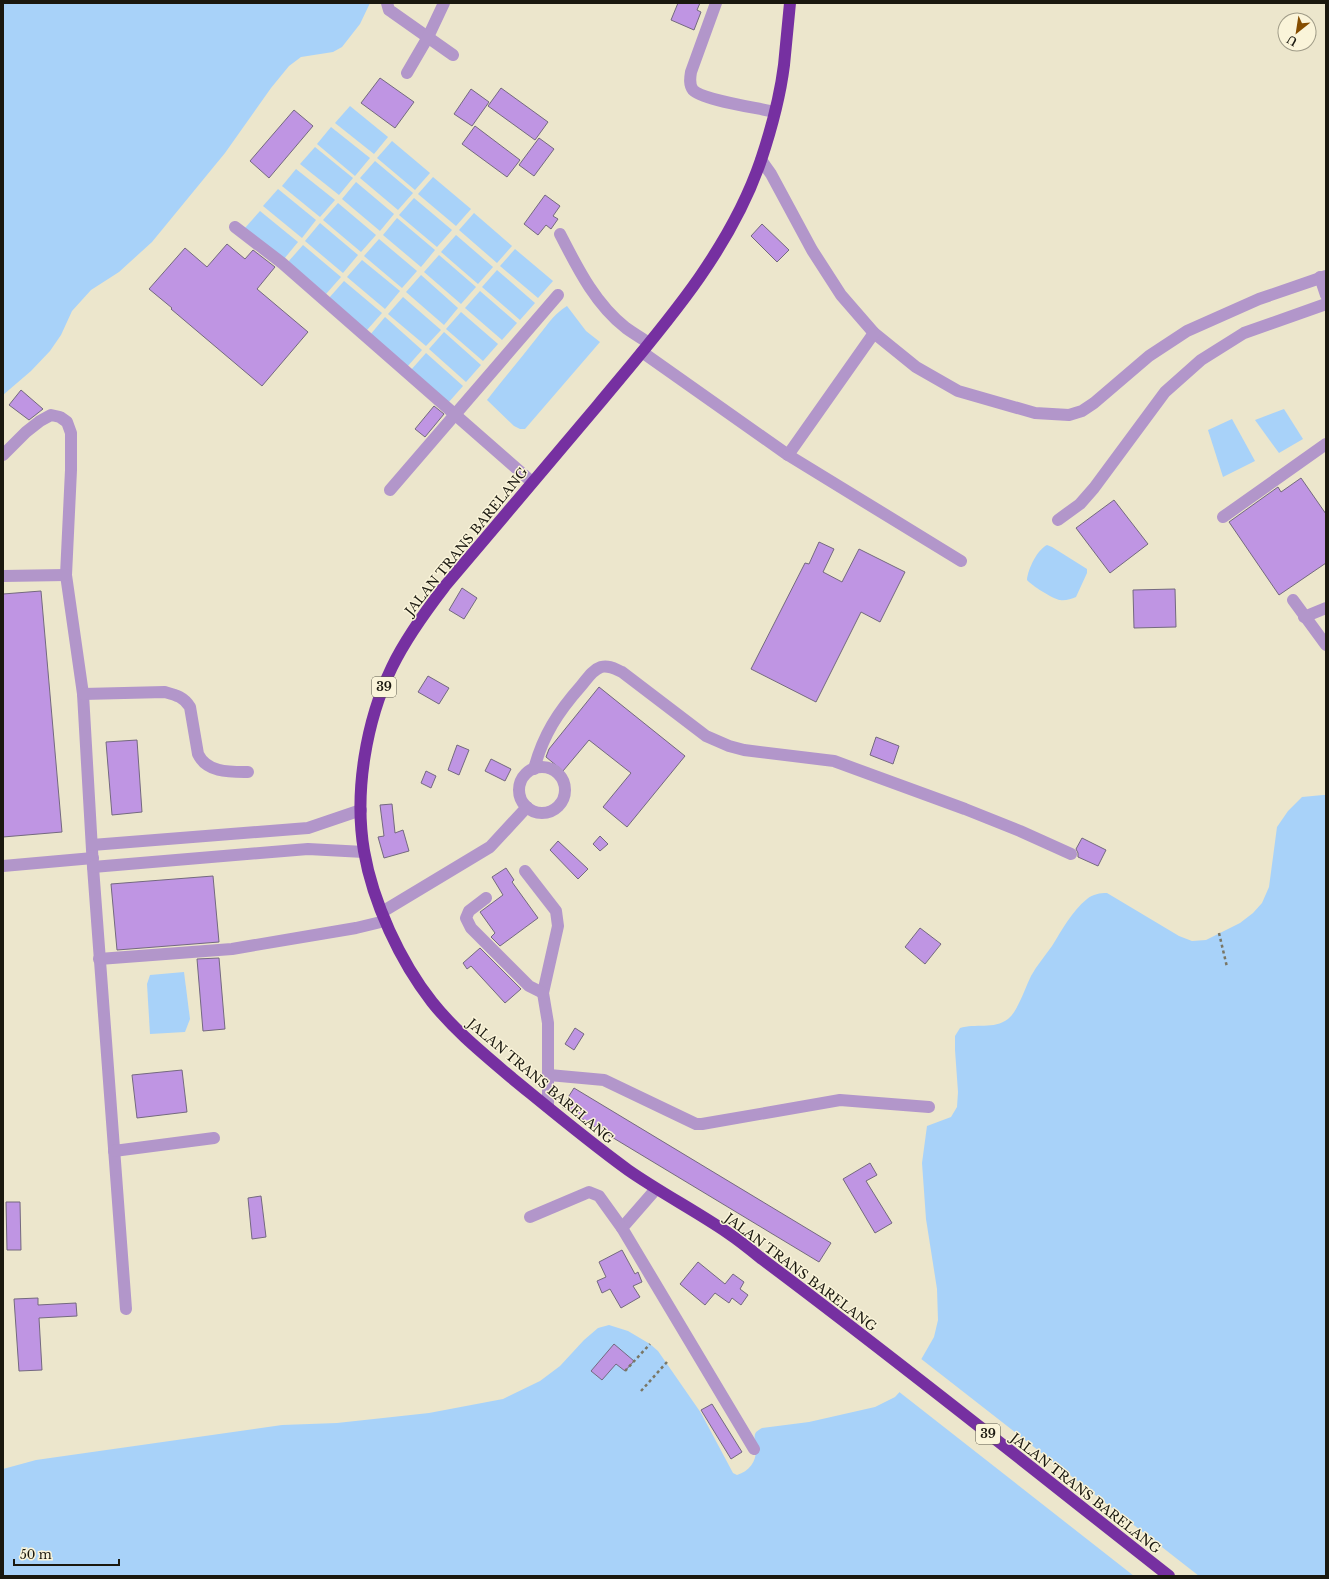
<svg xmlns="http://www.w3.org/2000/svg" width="1329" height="1579" viewBox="0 0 1329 1579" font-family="'Libre Baskerville',serif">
  <rect width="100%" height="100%" fill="#ece6cc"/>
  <g fill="#a8d2f9">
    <polygon points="3,3 370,3 360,24 342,47 333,52 301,57 289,66 271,88 225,153 152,242 119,272 91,290 72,311 61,335 50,351 31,371 3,395"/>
    <polygon points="350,106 388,137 374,154 335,123"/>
    <polygon points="331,127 370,158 355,176 317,144"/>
    <polygon points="392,141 430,173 415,190 377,158"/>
    <polygon points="315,147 353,178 339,195 300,164"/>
    <polygon points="375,161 413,193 398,210 360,178"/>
    <polygon points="296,169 335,200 320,217 282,186"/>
    <polygon points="433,177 471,209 456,226 418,194"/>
    <polygon points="356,182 394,214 380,231 342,199"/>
    <polygon points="278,189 316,220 302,238 263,206"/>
    <polygon points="414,198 452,230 437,247 399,215"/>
    <polygon points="338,203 376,235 361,252 323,220"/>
    <polygon points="260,211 298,242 284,259 245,228"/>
    <polygon points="474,213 512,246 497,263 459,230"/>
    <polygon points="397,218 435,250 421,267 383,235"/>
    <polygon points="320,223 358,255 343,273 305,241"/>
    <polygon points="456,235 493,267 478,284 441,252"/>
    <polygon points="379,239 417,271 402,288 364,256"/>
    <polygon points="303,245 341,277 326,294 288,262"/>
    <polygon points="515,249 553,281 538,298 500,266"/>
    <polygon points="439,255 476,287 461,304 424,272"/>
    <polygon points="362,260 400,291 385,309 347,277"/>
    <polygon points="497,270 535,303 520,320 482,287"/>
    <polygon points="421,275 458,308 444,325 406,292"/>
    <polygon points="344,281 382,313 367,330 329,298"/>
    <polygon points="480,291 517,323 502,340 465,308"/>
    <polygon points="403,297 441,330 426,346 388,314"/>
    <path d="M567,306L586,331L600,342L525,429H520L514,426L487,400C504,378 522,357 539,335C550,322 552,316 567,306Z"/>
    <polygon points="461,312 498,344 483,361 446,329"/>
    <polygon points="385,317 422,350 407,367 370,335"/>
    <polygon points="444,332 481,365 466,382 429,349"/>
    <polygon points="426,353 463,386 448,403 411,370"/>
    <polygon points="1284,409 1303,439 1279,453 1255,420"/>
    <polygon points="1232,419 1255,461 1223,477 1208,430"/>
    <path d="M1047,545L1052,547L1087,569V573L1076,597C1071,599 1065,601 1060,600C1053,599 1031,585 1027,580C1028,569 1037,550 1047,545Z"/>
    <path d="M1323,795H1326V1576H3V1469L36,1460L282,1425L337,1423L429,1413L503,1399L540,1381L560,1366L584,1340L598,1328L609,1325L628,1331L650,1344L658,1351L701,1413L733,1473L737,1475C750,1471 757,1461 756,1447C755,1443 754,1438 755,1434C756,1431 759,1430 762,1428L809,1422L875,1407L895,1397L907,1384L934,1337L938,1320L937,1289L926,1219L922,1163L927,1126L951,1117L957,1107L958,1092L955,1050V1036L960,1028C975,1023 994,1030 1008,1019C1018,1011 1025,988 1031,976C1037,965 1045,956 1052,946C1062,930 1072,911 1087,899C1093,894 1100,893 1107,893L1179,936L1192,941L1206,940L1240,923L1253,913L1262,903L1269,887L1277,827L1288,811L1302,797Z"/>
    <polygon points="184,972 190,1019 185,1032 150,1034 147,984 150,975"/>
  </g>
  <polygon fill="#ece6cc" points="920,1358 1199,1576 1134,1576 898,1391 906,1383"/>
  <g fill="#bf95e3" stroke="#74697f">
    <polygon points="678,3 700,3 697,10 701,12 694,30 671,20"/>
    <polygon points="380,78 414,102 395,128 361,103"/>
    <polygon points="501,88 548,122 535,140 488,106"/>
    <polygon points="471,89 489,102 472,126 454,114"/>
    <polygon points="294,110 313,126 269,178 250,161"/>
    <polygon points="475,126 520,160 507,177 462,144"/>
    <polygon points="539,138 554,149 534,176 519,165"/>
    <polygon points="545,195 560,206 553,216 558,219 551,229 546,225 538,235 524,224"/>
    <polygon points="762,224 789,250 777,262 751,236"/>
    <polygon points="227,244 245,259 253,250 275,267 257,289 308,332 262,386 171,309 172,308 149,289 185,248 207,267"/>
    <polygon points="21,390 43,409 29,420 9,405"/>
    <polygon points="434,406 444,414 425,437 415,429"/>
    <polygon points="1301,478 1326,514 1326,563 1279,595 1229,522 1278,487 1281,492"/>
    <polygon points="1114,500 1148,544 1110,573 1076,528"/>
    <polygon points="819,542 834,549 823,572 842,582 859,549 905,572 880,622 861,612 816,702 751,669 805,563 809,564"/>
    <polygon points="462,588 477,598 464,619 449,610"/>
    <polygon points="1175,589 1176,627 1134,628 1133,590"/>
    <polygon points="41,591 62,832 3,837 3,594"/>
    <polygon points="428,676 449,688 439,704 418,692"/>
    <polygon points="599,687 685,756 627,827 603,807 631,773 589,740 563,771 546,757 549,749"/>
    <polygon points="876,737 899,746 893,764 870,755"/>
    <polygon points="137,740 142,812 112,815 106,742"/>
    <polygon points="457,745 469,750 459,775 448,770"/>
    <polygon points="491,759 511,769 505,781 485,771"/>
    <polygon points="426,771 436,776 431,788 421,783"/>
    <polygon points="392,804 395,833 403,830 409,851 384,858 378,837 384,836 380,805"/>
    <polygon points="600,836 608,844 600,851 593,844"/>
    <polygon points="1082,838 1106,850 1098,866 1078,857 1078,853 1076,849"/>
    <polygon points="558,841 588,869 578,879 550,850"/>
    <polygon points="506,868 514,880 512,882 538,918 500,946 491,937 495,933 480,912 503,895 492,877"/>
    <polygon points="213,876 219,942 117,950 111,884"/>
    <polygon points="920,928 941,944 925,964 905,947"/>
    <polygon points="480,948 521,989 505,1003 471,966 467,969 463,963"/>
    <polygon points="219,958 225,1029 203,1031 197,959"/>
    <polygon points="575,1028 584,1034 574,1050 565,1044"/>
    <polygon points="182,1070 187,1112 137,1118 132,1075"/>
    <polygon points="574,1088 831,1243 819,1262 562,1107"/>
    <polygon points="870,1163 877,1175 866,1181 892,1223 875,1233 843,1179"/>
    <polygon points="261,1196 266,1237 252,1239 248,1198"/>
    <polygon points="6,1202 20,1202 21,1250 7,1250"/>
    <polygon points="622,1250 635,1274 638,1272 642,1282 633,1286 640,1297 621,1308 610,1289 602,1293 597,1281 606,1277 599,1262"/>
    <polygon points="698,1262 725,1284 733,1274 744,1282 740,1289 748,1295 741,1305 732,1298 729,1303 715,1293 705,1305 680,1284"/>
    <polygon points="38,1298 38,1305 76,1303 77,1316 39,1318 42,1370 19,1371 14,1299"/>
    <polygon points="614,1344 634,1361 625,1371 616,1364 602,1380 591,1371"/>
    <polygon points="712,1404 742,1452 731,1459 701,1410"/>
  </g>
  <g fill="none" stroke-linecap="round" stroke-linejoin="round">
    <g stroke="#797665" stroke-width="2.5" stroke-dasharray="3 3" stroke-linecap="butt">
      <polyline points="1219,933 1227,967"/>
      <polyline points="625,1371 650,1344"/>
      <polyline points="641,1391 667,1362"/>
    </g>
    <g stroke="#b296ca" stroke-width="12">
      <polyline points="387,3 389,10 392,12 453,55"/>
      <path d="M716,3L691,72C690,78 689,85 693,90C702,100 759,108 774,112"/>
      <polyline points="407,73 428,37 444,3"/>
      <polyline points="761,160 771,174 812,250 841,295 874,333 916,367 958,391 1035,413 1069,415 1082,411 1094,403 1149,356 1187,331 1259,299 1326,276"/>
      <polyline points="235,227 282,263 532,482"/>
      <path d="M560,234C577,267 595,304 626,328C633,333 641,338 649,343"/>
      <polyline points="1320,277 1326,295"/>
      <polyline points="642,352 788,455 874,333"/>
      <polyline points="3,455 26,432 40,421 51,415 60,417 67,422 71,433 71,470 66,575 83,694 93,867 126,1309"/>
      <polyline points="788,455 961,561"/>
      <polyline points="390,490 558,295"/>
      <polyline points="1223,517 1326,444"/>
      <polyline points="1058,520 1080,504 1094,488 1165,392 1201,360 1244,333 1326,304"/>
      <polyline points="3,576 66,575"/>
      <polyline points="1293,600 1326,645"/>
      <polyline points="1304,617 1326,608"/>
      <path d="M83,694L165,692C176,695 184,697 190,707L198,754C207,773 230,772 248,772"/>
      <circle cx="542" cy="790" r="23"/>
      <path d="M534,769C543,735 558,712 581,686C587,679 592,670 601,667C609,665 615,669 622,672L706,736L729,746L744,750L834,761L965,809L1020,831L1071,854"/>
      <polyline points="92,845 308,828 361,810"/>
      <polyline points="3,866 93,858"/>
      <polyline points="93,867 308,849 364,852"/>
      <polyline points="525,871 556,911 558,926 543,993 548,1023 548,1107"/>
      <polyline points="486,898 469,911 466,918 471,928 529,986 543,993"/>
      <polyline points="382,912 490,847 527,807"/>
      <polyline points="99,959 232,949 356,928 385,921"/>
      <polyline points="549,1075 604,1080 696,1124 702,1124 840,1100 929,1107"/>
      <polyline points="114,1151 214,1138"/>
      <polyline points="656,1189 622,1228 754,1449"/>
      <polyline points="530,1217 589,1192 599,1196 622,1228"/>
    </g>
    <path stroke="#7630a1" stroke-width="12" d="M790,3C788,24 786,45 784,65C780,97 771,130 761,160C729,254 660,330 598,405C547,465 496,525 445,586C425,612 406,638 392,667C366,721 354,792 364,851C373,903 400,961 432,1002C455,1031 485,1055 513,1079C551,1110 588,1141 628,1170C661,1193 696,1211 728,1233C740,1241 751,1250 762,1259C900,1362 1034,1470 1169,1576"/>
  </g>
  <g text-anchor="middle" stroke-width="3" stroke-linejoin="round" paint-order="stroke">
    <g fill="#faf4d9" stroke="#5d5a4c" stroke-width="1">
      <rect x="372" y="677" width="24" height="20" rx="3"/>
      <rect x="976" y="1424" width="24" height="20" rx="3"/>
    </g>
    <g font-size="12" font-weight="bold" fill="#1a180f">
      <text x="384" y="691">39</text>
      <text x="988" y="1438">39</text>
    </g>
    <g font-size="13" fill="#1a180f" stroke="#faf4d9">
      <text transform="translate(466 541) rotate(-51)" y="5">JALAN TRANS BARELANG</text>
      <text transform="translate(541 1081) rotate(40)" y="5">JALAN TRANS BARELANG</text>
      <text transform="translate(801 1272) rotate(37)" y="5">JALAN TRANS BARELANG</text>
      <text transform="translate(1086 1493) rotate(38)" y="5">JALAN TRANS BARELANG</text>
    </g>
  </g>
  <rect width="1329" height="1579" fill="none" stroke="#1a180f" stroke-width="8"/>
  <g transform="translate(1297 32) rotate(210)"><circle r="19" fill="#faf4d9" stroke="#a09c88"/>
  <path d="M0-3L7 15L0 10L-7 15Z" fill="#854d00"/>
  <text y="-6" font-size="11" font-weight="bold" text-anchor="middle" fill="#1a180f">U</text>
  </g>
  <path d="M14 1559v6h105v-6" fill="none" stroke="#1a180f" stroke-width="2"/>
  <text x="20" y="1559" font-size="12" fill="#1a180f" stroke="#faf4d9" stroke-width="3" paint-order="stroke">50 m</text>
</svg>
